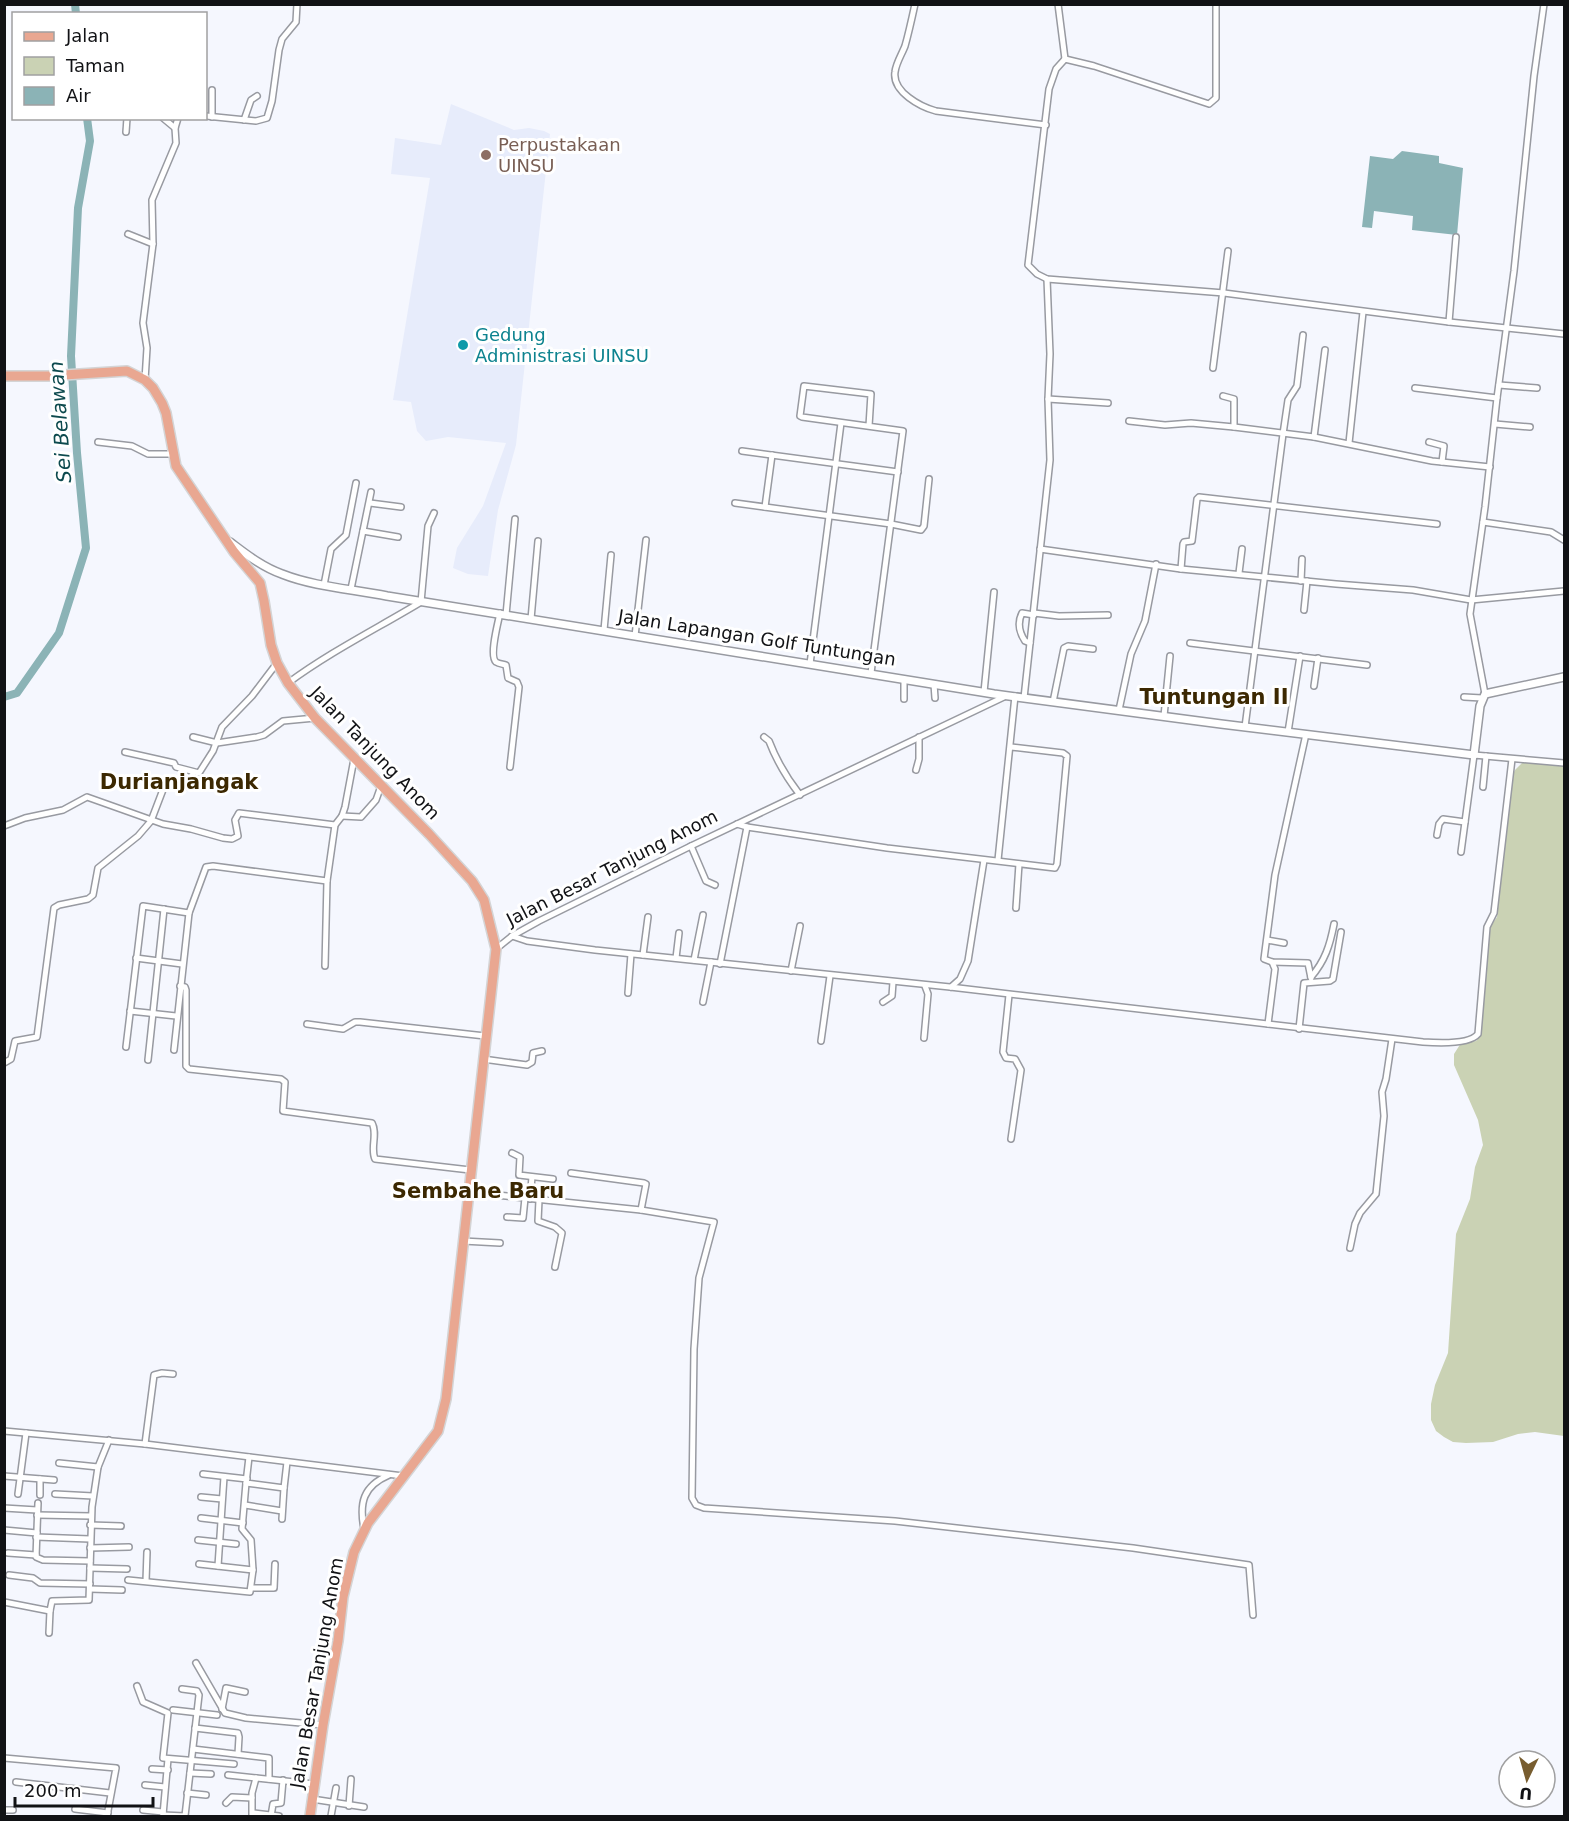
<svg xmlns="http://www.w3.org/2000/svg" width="1569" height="1821" viewBox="0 0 1569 1821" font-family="'DejaVu Sans',sans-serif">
  <rect width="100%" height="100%" fill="#f5f7fe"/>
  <polygon fill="#e7ecfb" points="451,104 514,130 529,128 544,131 550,134 516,445 498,510 488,576 468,574 453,568 457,548 483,506 506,443 448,437 426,441 417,431 411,402 393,400 430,178 391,174 395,138 441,145"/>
  <polygon fill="#cad2b4" points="1525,760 1564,765 1564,1436 1535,1432 1518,1434 1493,1442 1466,1443 1453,1442 1444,1437 1436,1431 1431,1420 1431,1404 1435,1385 1448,1353 1456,1234 1470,1199 1475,1167 1483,1145 1478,1120 1454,1065 1454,1054 1461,1043 1476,1041 1481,1035 1488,930 1497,917 1511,778 1515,770"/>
  <polygon fill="#8bb3b6" points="1402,151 1439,156 1439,163 1463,168 1457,235 1412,230 1413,216 1374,211 1372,228 1362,227 1370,156 1393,159"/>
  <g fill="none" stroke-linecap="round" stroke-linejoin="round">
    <g stroke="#8bb3b6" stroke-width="8">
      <polyline points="75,4 76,14"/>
      <polyline points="4,697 17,693 59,633 86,548 77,453 71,356 78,208 90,141 87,118"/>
    </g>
    <defs>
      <g id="minor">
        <path d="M915,4C912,18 909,32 905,46C902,54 896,63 895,72C892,92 921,107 936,111L1046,125"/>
        <polyline points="1058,4 1065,59"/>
        <polyline points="1216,4 1216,98 1209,104 1094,66 1065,59 1056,69 1049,89 1028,265 1037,274 1047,279 1224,293 1449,322 1564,334"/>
        <polyline points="212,90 212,117"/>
        <polyline points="206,116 256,121 267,118 272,101 279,50 282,39 296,22 297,4"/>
        <polyline points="163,118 175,128"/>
        <polyline points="244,120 251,100 257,96"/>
        <polyline points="126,132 127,118"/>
        <polyline points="128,234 153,244"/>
        <polyline points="1449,322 1456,237"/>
        <polyline points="1213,368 1228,251"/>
        <polyline points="145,380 147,348 143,323 153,244 152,200 176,143 175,128 178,118"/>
        <polyline points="1499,385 1537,388"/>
        <polyline points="1415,388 1497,398"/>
        <polyline points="1223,396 1234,399 1234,427"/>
        <polyline points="1048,399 1108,403"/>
        <polyline points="1129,421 1165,425 1191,423 1234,427 1314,437 1432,461 1490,467"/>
        <polyline points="1495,424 1530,427"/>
        <polyline points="869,426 871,394 804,386 800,416 802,417 903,431 871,673"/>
        <polyline points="1314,437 1325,350"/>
        <polyline points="98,442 132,446 148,454 172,454"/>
        <polyline points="1429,442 1444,446 1442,462"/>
        <polyline points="1349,443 1363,312"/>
        <polyline points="742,451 898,472"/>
        <polyline points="370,503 401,507"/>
        <polyline points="735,503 891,524 921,530 924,526 929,479"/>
        <polyline points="765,507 772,455"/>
        <polyline points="1483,522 1551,532 1564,540"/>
        <polyline points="363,531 398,537"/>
        <polyline points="1040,549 1181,569 1336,584 1413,590 1471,600 1564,591"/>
        <polyline points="1181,569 1183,544 1184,542 1192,541 1197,499 1199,497 1437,524"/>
        <polyline points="1239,573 1242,549"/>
        <polyline points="1301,581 1302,559"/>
        <polyline points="324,585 331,549 346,535 356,483"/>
        <polyline points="351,589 371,492"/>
        <polyline points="1304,610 1307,581"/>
        <path d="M500,613C498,623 489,656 496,662C499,664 503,664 506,665L508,678L517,682L519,687L510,767"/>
        <polyline points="1034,613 1059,616 1108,615"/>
        <polyline points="506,615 515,519"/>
        <polyline points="531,619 538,541"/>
        <polyline points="604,630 611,555"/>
        <polyline points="635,636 646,540"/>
        <path d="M1030,643L1025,641C1019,632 1017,623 1022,613L1034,615"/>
        <polyline points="1190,643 1367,665"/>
        <polyline points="810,664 841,423"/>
        <polyline points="904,679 904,699"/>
        <path d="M288,683C330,652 376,629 421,602L428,526L434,513"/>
        <polyline points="934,684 935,698"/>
        <polyline points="1314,686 1318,658"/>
        <polyline points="984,692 994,592"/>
        <polyline points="1485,694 1470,614 1485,507 1497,398 1514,271 1534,76 1544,4"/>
        <polyline points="1464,697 1482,698"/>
        <polyline points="1024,698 1050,460 1048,399 1050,354 1047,279"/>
        <polyline points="1053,702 1064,648 1068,646 1093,649"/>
        <polyline points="1119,710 1131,654 1145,621 1156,564"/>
        <polyline points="1164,716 1170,656"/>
        <polyline points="1245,727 1283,434 1288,400 1297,386 1303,335"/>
        <polyline points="1288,732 1300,656"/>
        <polyline points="1306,734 1275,875 1264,959 1272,962 1308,963 1311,978"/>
        <polyline points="193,737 217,743 257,737 264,735 283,721 315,718"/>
        <path d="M764,737L769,741C777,762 786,777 800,795"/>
        <polyline points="125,752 174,763 176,767 199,773 213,751 222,727 252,696 277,663"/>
        <polyline points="916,770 919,759 919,737"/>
        <polyline points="1483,787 1486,756"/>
        <polyline points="342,816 361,817 376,800 381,786"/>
        <polyline points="737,824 747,827 887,848 1055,868 1057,864 1067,756 1063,753 1011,747"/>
        <polyline points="4,826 25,818 63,810 87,797 163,824 191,829 223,838 232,839 238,836 235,820 239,813 335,825"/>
        <polyline points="1437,835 1439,824 1443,819 1465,822"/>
        <polyline points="691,846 706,881 715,885"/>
        <polyline points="1461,852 1474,755 1564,763"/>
        <polyline points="998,860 1015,696"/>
        <polyline points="1016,908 1019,864"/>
        <path d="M512,936L527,941L595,950L950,987L1423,1042C1437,1043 1469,1045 1478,1034L1487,927L1494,913L1512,759"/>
        <polyline points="1267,940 1284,943"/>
        <polyline points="496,949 512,936 539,921 691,846 1006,696"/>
        <polyline points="643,955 648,917"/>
        <polyline points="136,958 182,964"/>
        <polyline points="676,958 679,933"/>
        <polyline points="694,960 703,915"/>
        <polyline points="720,964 747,827"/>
        <polyline points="325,966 327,881 335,825 342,816 345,807 354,759"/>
        <polyline points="791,971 800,926"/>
        <path d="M1311,977C1325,961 1330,945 1334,924"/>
        <path d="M180,986L185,987L186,990V1066L189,1069L281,1079L285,1082L283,1111L372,1123C378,1134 370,1148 375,1159L470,1170"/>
        <polyline points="951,987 960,979 968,961 984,860"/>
        <polyline points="628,993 631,954"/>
        <polyline points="1009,995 1003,1052 1006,1058 1015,1059 1021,1070 1011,1139"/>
        <polyline points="703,1002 711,962"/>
        <polyline points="883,1002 892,996 893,982"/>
        <polyline points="130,1011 176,1016"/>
        <polyline points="307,1024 343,1029 355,1022 360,1022 485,1036"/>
        <polyline points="1268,1024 1275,969 1272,962"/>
        <polyline points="1299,1029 1304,983 1330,981 1333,979 1341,932"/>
        <polyline points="924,1038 928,994 925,986"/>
        <polyline points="821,1041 830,976"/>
        <polyline points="126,1047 143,906 189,913"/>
        <polyline points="174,1050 189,913 206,867 213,866 327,881"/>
        <polyline points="483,1059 527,1065 532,1062 533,1053 542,1051"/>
        <polyline points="148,1060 164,909"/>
        <polyline points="4,1063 11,1059 15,1041 37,1037 54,908 59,905 88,899 93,895 98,868 138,836 151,821 164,787 188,787 193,773"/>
        <polyline points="512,1153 520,1157 519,1175 553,1179"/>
        <polyline points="571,1173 644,1183 646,1184 641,1210"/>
        <polyline points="468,1192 641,1210 714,1222 699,1278 694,1349 692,1498 696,1505 704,1508 895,1521 1133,1548 1249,1565 1253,1615"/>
        <polyline points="530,1199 532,1177"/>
        <polyline points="539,1200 538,1221 555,1227 562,1233 555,1267"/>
        <polyline points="507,1217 523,1218 525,1198"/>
        <polyline points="463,1241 500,1243"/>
        <polyline points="1350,1248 1355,1224 1360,1213 1376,1194 1384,1116 1382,1092 1386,1079 1392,1039"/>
        <polyline points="4,1431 145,1444 403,1476"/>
        <polyline points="145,1444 154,1375 162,1373 173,1374"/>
        <polyline points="249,1457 246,1483 284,1488 287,1462"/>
        <polyline points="59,1463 98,1467"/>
        <polyline points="203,1474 247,1479"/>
        <polyline points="4,1476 54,1480"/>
        <polyline points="18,1494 26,1433"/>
        <polyline points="55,1494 93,1496"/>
        <polyline points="40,1495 40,1479"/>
        <polyline points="201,1497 222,1499"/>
        <polyline points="38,1503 36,1557 43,1560 90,1561"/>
        <polyline points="245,1505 282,1511"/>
        <polyline points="4,1508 37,1510"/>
        <polyline points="37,1515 91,1516"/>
        <polyline points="201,1518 243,1523"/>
        <polyline points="282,1519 284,1488"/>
        <polyline points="90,1525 121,1526"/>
        <path d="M364,1529C359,1503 363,1486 389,1475"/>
        <polyline points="4,1530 37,1533"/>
        <polyline points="36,1537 90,1539"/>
        <polyline points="198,1540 236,1544"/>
        <polyline points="90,1548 129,1547"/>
        <polyline points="8,1553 36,1555"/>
        <polyline points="199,1564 253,1570"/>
        <polyline points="218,1566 224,1477"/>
        <polyline points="90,1568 127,1569"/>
        <polyline points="9,1575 33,1578 40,1583 90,1584"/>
        <polyline points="128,1580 250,1592 253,1570 251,1540 242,1529 246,1483"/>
        <polyline points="146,1581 147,1552"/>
        <polyline points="251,1588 274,1588 275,1564"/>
        <polyline points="90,1589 122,1590"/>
        <polyline points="4,1602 50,1611"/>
        <polyline points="49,1633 50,1611 52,1601 89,1600 92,1507 98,1467 109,1440"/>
        <polyline points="196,1663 225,1713 246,1718 323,1725"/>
        <polyline points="137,1686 143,1702 168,1713 163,1758 234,1764"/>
        <polyline points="222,1709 226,1688 245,1692"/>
        <polyline points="173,1710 217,1715"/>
        <polyline points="195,1728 238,1733 239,1737 238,1754"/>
        <polyline points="193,1749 269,1758 269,1779"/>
        <polyline points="4,1758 116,1768 107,1816"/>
        <polyline points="152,1769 168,1770"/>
        <polyline points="190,1773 211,1774"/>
        <polyline points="228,1775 314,1784"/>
        <polyline points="16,1782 110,1793"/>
        <polyline points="145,1785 165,1787"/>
        <polyline points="187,1793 206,1795"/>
        <polyline points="312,1799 364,1807"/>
        <polyline points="226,1803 232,1797 252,1798"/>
        <polyline points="349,1806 351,1779"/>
        <polyline points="75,1809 108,1813"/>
        <polyline points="4,1810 13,1810"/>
        <polyline points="143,1810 163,1812"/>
        <polyline points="253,1813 279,1816"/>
        <polyline points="163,1815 168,1759"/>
        <polyline points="163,1816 163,1815 185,1816 199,1695 197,1691 182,1689"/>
        <polyline points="252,1816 252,1793 256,1778"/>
        <polyline points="271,1816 273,1804 281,1803 283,1780"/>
        <polyline points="331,1816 336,1788"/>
      </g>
      <path id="tertiary" d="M230,542C246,554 262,567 282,574C315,587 353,589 387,596L994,694L1221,724L1474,755L1480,706L1485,694L1564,677"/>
      <polyline id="primary" points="4,376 48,376 127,371 145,380 153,388 162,403 166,413 176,466 234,552 260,583 264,601 271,645 277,663 288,683 315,718 429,834 472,881 484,900 496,949 446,1399 438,1431 368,1523 354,1552 343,1597 338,1641 323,1725 310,1816"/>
    </defs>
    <use href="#minor" stroke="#989aa1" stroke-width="8"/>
    <use href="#tertiary" stroke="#989aa1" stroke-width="10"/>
    <use href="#primary" stroke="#d4d4d5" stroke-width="12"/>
    <use href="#minor" stroke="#fff" stroke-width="5"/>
    <use href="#tertiary" stroke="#fff" stroke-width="7"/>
    <use href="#primary" stroke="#e9a791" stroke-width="9"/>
  </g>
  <circle fill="#8d6e63" stroke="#fff" stroke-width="2" cx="486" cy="155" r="6"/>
  <circle fill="#0f9aa8" stroke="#fff" stroke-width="2" cx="463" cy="345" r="6"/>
  <g text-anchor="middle" stroke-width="6" stroke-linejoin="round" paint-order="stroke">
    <g font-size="18" fill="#785e54" stroke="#fff" text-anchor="start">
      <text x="498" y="151">Perpustakaan<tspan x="498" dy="21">UINSU</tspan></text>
    </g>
    <g font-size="18" fill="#0d838f" stroke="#fff" text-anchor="start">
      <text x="475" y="341">Gedung<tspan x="475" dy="21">Administrasi UINSU</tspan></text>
    </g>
    <g font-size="18" fill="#111215" stroke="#fff">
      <text transform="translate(757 638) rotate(9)" y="6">Jalan Lapangan Golf Tuntungan</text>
      <text transform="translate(375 753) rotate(46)" y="6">Jalan Tanjung Anom</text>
      <text transform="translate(612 868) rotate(-27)" y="6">Jalan Besar Tanjung Anom</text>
      <text transform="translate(317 1673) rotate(-80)" y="6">Jalan Besar Tanjung Anom</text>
    </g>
    <g font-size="20" font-style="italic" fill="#0d4a4e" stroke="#fff">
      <text transform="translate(60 422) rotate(-94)" y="7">Sei Belawan</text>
    </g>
    <g font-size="21" font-weight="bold" fill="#3c2801" stroke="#fff">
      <text x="1214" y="704">Tuntungan II</text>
      <text x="179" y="789">Durianjangak</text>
      <text x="478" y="1198">Sembahe Baru</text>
    </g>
  </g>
  <rect width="1569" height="1821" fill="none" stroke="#111215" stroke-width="12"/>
  <rect x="12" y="12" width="195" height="108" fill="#ffffff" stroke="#a0a0a1" stroke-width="1.5"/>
  <rect x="24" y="32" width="30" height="9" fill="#e9a791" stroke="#a0a0a1" stroke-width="1.5"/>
  <text x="66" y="42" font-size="18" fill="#111215">Jalan</text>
  <rect x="24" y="57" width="30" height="18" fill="#cad2b4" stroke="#a0a0a1" stroke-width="1.5"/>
  <text x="66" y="72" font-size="18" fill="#111215">Taman</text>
  <rect x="24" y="87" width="30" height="18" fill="#8bb3b6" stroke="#a0a0a1" stroke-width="1.5"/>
  <text x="66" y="102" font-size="18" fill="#111215">Air</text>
  <g transform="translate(1527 1779) rotate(185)"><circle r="28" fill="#ffffff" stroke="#a0a0a1" stroke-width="1.5"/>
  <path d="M0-4.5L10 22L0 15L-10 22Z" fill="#785d2f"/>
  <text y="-9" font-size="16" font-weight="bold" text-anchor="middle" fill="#111215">U</text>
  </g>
  <path d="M15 1797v9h138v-9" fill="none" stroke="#111215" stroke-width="3"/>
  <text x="24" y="1797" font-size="18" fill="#111215" stroke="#ffffff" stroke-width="4.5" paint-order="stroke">200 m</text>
</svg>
